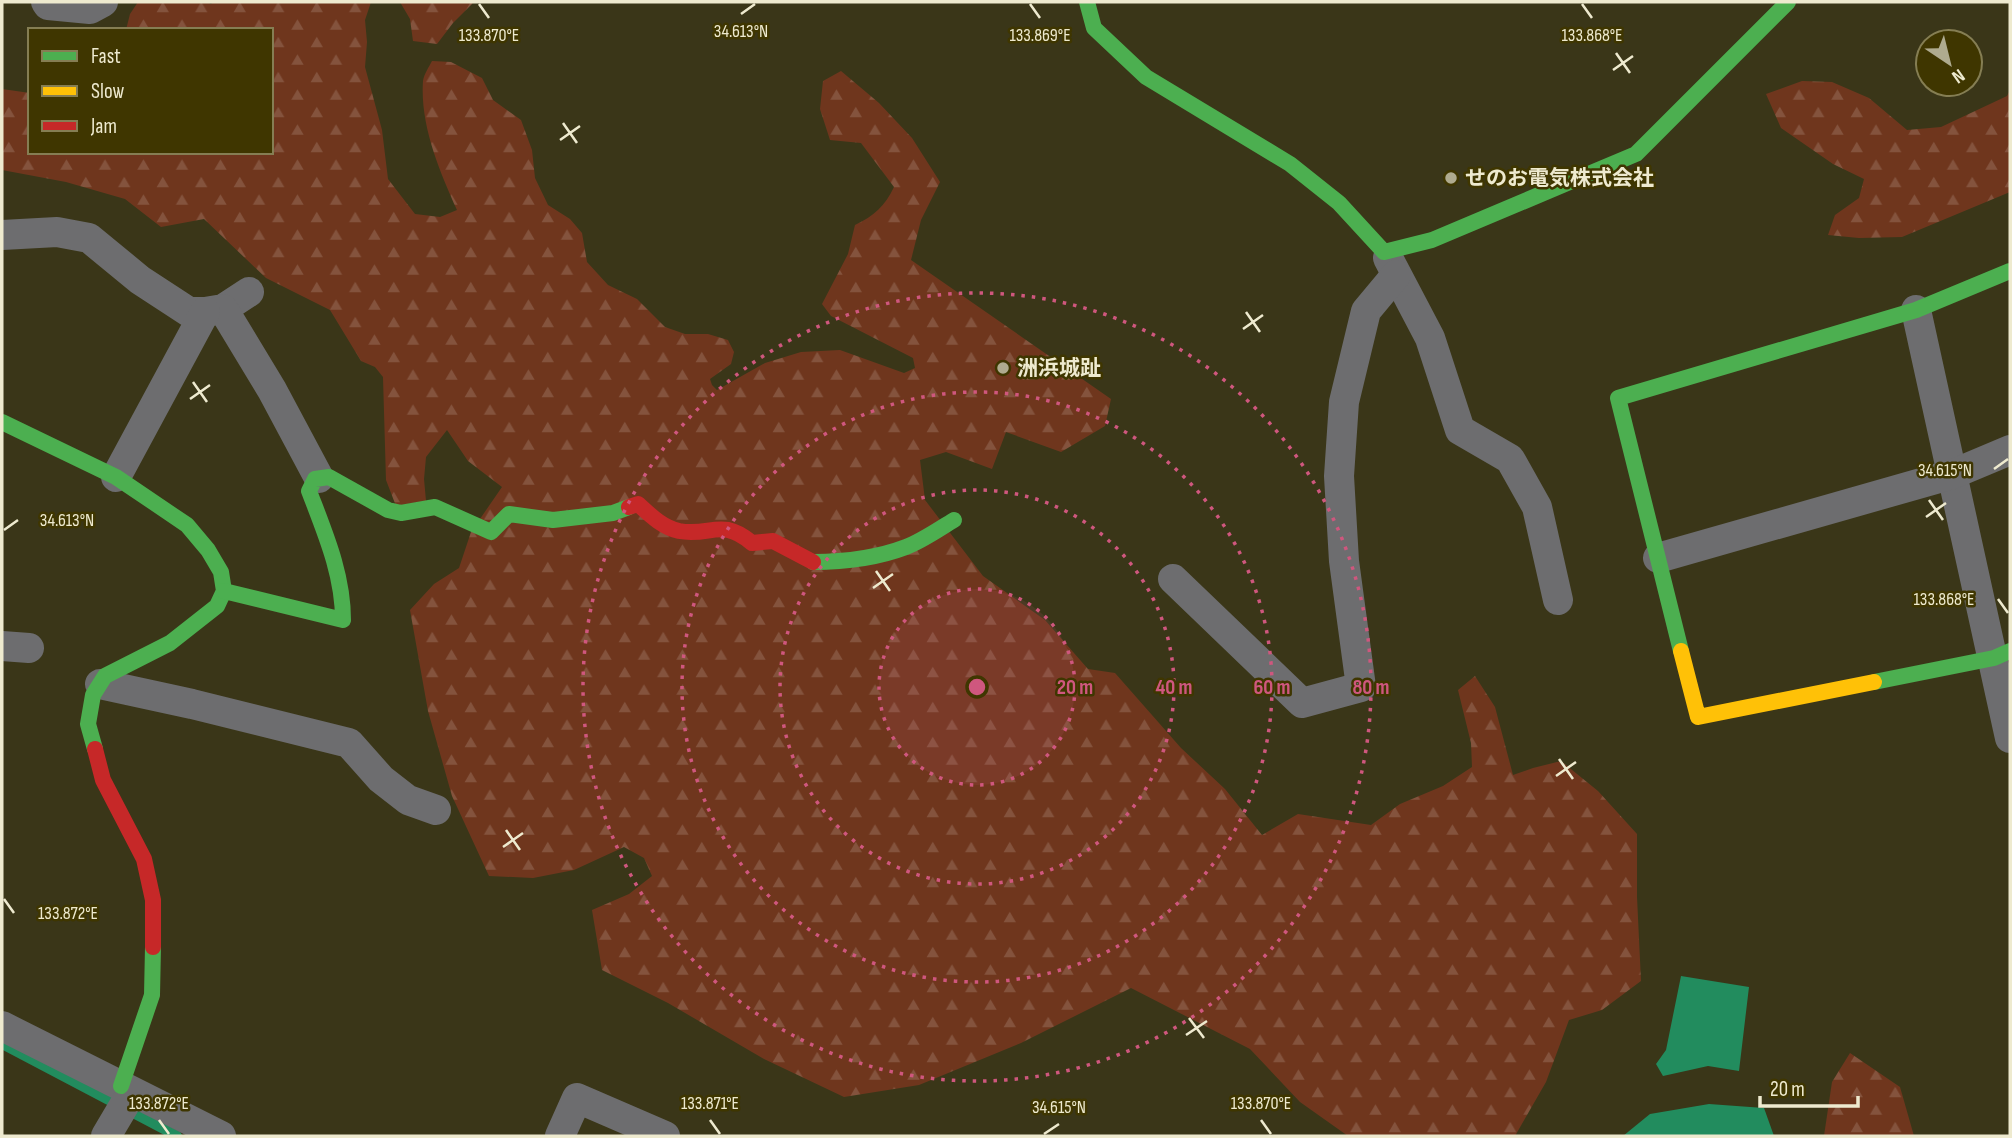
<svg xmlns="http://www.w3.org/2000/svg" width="2012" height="1138" viewBox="0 0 2012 1138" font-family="'Sofia Sans Condensed','Noto Sans JP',sans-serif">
  <defs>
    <pattern id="forest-firs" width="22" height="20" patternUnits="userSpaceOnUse" patternTransform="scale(1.75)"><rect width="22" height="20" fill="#6f361d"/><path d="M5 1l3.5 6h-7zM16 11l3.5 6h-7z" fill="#84533d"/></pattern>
  </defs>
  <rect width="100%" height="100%" fill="#3a3618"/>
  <g fill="url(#forest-firs)">
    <path d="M138,2H207L211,4L213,2H371L365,20L367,42L365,67L382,130L388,179L415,214L440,217L457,210C439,170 420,125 423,81C424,74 429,67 432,61L451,62L482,78L493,100L521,120L532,150L535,178L548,205L570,219L582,233L587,262L608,285L637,299L665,327L685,334H708L728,340L734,352L731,364L710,379L712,385L717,390L765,363L801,352L840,350L904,373L915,368L913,358L831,316L822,304L848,254L855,225C874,216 885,206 894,187L861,143L830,140L820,109L823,81L841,71L879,103L912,138L940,182L921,220L911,260L1111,399L1105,426L1061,452L1006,432L992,469L946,452L920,460L925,500L983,576L1045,620L1088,669L1115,673L1181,748L1225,789L1262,835L1298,814L1371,825L1400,804L1443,786L1472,767L1471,743L1458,690L1475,676L1495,707L1513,775L1533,768L1561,761L1598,791L1637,834V897L1641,981L1602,1010L1569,1020L1546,1082L1515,1136H1348L1300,1102L1250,1049L1131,988L1021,1043L919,1085L844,1097L764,1059L668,1003L602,970L592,910L629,894L652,876L644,858L624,847L574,870L533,878L489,876L452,796L428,711L410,610L434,584L459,568L471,532L502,487L468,461L447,430L426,457L424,479L426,501L396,506L386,480L383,377L375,367L361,361L330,310L266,278L204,219L161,227L125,199L66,182L2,170V89L30,93V152H271V30H126L130,14Z"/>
    <polygon points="400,2 474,2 453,23 437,44 413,41 410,19"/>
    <polygon points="1802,81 1832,82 1869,98 1907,130 1941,127 2007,96 2010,90 2010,192 1902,237 1859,238 1828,235 1835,215 1859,198 1864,179 1833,164 1781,128 1766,94"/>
    <polygon points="1850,1053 1900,1087 1914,1136 1824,1136 1832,1082"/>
  </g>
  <g fill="#228c5e">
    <polygon points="1681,976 1749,987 1739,1071 1708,1066 1663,1076 1656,1064 1666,1050"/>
    <polygon points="1709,1104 1764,1108 1774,1136 1623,1136 1650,1114"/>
  </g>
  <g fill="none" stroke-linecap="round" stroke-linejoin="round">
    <polyline stroke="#228c5e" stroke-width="10" points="2,1044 177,1136"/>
    <g stroke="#6d6d6f" stroke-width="30">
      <polyline points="46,2 48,5 90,9 103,2"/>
      <polyline points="2,235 57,232 89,238 140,280 189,312 205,312 223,309 249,292"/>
      <polyline points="1388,258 1430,338 1460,430 1510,459 1537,507 1558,600"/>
      <polyline points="223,309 272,390 319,478"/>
      <polyline points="1916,310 2010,738"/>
      <polyline points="116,477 205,312"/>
      <polyline points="1658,558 1953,474 2010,450"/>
      <polyline points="1173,579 1302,703 1361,687 1344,561 1339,476 1344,402 1366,311 1396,275"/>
      <polyline points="2,646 29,648"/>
      <polyline points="100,684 192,704 349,743 381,779 408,800 436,810"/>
      <polyline points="2,1026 221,1136"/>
      <polyline points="106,1136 132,1092"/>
      <polyline points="560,1136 577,1098 665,1136"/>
    </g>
    <g stroke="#4caf50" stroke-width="16">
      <polyline points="1087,2 1094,28 1146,77 1290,164 1339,203 1384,252 1432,240 1636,154 1788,2"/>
      <polyline points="2,422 116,477 187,525 208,550 221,572 224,591 217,606 170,643 105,676 93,695 88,724 95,749"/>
      <path d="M813,562C843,562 877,558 906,547C922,541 939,529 954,520"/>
      <path d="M224,591L343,620C343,574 325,533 309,491L315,479L329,477L388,510L401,513L435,507L491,532L509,514L553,520L613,513L629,507"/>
      <polyline points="1681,651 1618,398 1916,310 2010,271"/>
      <polyline points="1874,682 1994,658 2010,651"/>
      <polyline points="121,1086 152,995 153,947"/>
    </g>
    <polyline stroke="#ffc107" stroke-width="16" points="1681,651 1698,717 1874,682"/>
    <g stroke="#c62828" stroke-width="16">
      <path d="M629,507L638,504C650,515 662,527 679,531C711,537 721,517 752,543L773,541L813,562"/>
      <polyline points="95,749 103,780 144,859 153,900 153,947"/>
    </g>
  </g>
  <path fill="none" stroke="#eeeacf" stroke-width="2.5" d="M479,4L489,18M1030,4L1040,18M1582,4L1592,18M741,14L755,4M1616,53L1630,73M1613,70L1633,56M563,123L577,143M560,140L580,126M1246,312L1260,332M1243,329L1263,315M193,382L207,402M190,399L210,385M1994,469L2008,459M1929,500L1943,520M1926,517L1946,503M4,530L18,520M876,571L890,591M873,588L893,574M1998,599L2008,613M1559,759L1573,779M1556,776L1576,762M506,830L520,850M503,847L523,833M4,899L14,913M1189,1018L1204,1038M1186,1035L1207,1021M159,1120L169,1134M710,1120L720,1134M1261,1120L1271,1134M1044,1134L1059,1124"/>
  <circle cx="977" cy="687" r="98" fill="#cf577e" fill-opacity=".12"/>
  <g fill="none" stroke="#cf577e" stroke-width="3.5" stroke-dasharray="3.5 7">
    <circle cx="977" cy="687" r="98"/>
    <circle cx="977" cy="687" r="197"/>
    <circle cx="977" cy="687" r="295"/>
    <circle cx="977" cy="687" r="394"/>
  </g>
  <g fill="#afab8f" stroke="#3f3600" stroke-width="2.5">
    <circle cx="1451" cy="178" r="7"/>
    <circle cx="1003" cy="368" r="7"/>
  </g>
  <g text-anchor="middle" stroke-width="5" stroke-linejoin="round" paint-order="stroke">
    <g font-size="21" font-weight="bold" fill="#eeeacf" stroke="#3f3600" text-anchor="start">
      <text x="1465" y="185">せのお電気株式会社</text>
      <text x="1017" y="375">洲浜城趾</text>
    </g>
  </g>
  <g font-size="18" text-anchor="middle" fill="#eeeacf" stroke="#3f3600" stroke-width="5" stroke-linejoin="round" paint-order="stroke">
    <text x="741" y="37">34.613°N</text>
    <text x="1040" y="41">133.869°E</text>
    <text x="1592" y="41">133.868°E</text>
    <text x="489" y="41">133.870°E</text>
    <text x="1945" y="476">34.615°N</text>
    <text x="67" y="526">34.613°N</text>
    <text x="1944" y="605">133.868°E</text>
    <text x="68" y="919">133.872°E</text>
    <text x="159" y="1109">133.872°E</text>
    <text x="710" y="1109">133.871°E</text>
    <text x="1261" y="1109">133.870°E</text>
    <text x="1059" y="1113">34.615°N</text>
  </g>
  <circle cx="977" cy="687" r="10" fill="#cf577e" stroke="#3f3600" stroke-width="3.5"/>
  <g font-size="21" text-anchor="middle" font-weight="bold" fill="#cf577e" stroke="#3f3600" stroke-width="5" stroke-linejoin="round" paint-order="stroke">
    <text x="1075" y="694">20 m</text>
    <text x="1174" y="694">40 m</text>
    <text x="1272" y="694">60 m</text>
    <text x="1371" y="694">80 m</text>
  </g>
  <rect width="2012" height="1138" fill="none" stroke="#eeeacf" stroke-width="7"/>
  <rect x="28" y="28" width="245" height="126" fill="#3f3600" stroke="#857e53" stroke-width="2"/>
  <rect x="42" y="51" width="35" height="10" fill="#4caf50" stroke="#857e53" stroke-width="2"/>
  <text x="91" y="63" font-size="21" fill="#eeeacf">Fast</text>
  <rect x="42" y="86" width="35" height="10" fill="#ffc107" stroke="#857e53" stroke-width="2"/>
  <text x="91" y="98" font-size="21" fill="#eeeacf">Slow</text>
  <rect x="42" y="121" width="35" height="10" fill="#c62828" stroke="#857e53" stroke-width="2"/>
  <text x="91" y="133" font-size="21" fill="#eeeacf">Jam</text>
  <g transform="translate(1949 63) rotate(145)"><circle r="33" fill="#3f3600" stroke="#857e53" stroke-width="2"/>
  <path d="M0-5L12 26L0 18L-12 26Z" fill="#afab8f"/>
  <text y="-10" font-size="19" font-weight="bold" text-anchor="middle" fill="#eeeacf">N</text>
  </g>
  <path d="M1760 1096v10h98v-10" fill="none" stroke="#eeeacf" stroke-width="3.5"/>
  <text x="1770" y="1096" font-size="21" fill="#eeeacf" stroke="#3f3600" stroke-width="5" paint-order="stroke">20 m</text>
</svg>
